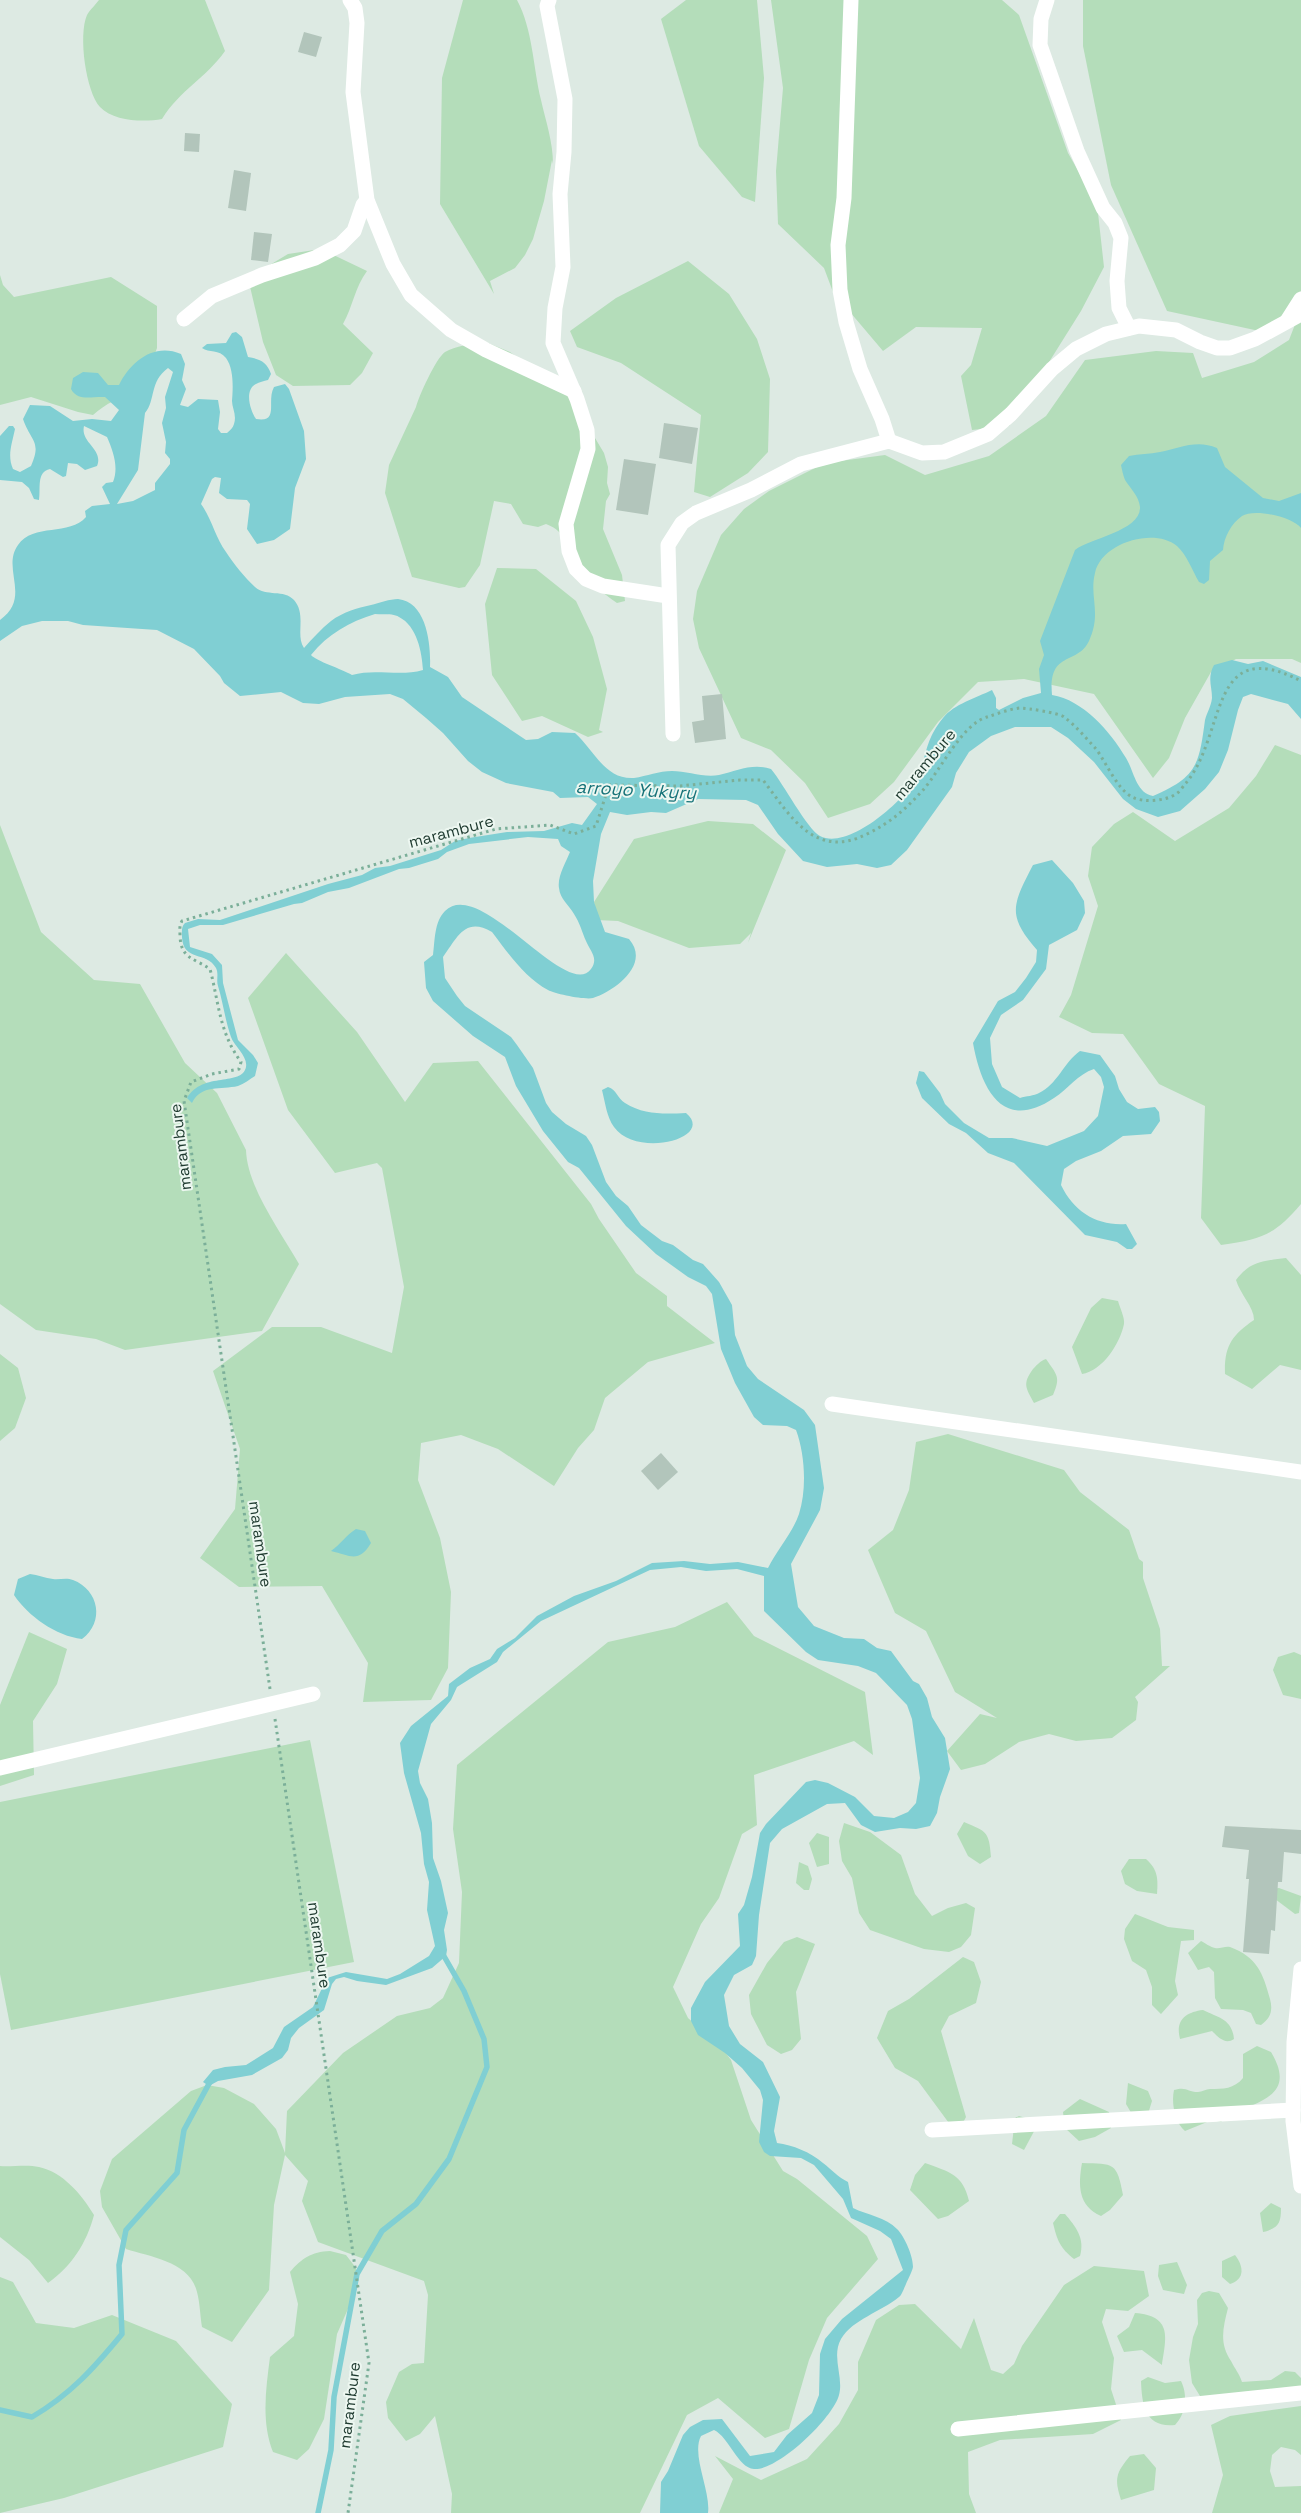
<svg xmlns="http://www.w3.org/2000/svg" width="1301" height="2513" viewBox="0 0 1301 2513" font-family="'Space Grotesk',sans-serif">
  <rect width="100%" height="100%" fill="#ddeae3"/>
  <g fill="#b4ddba">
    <path d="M99,0H205L225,51C206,78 180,90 162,119C145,122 114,122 100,107C86,92 78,35 87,15C90,10 96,4 99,0Z"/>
    <path d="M463,0H517C533,30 533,67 541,100C546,122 553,142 553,164L552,160L544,201L533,239L525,255L515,268L490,281L494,294L440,204L442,78Z"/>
    <polygon points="686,0 757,0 764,78 755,202 742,197 699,146 661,19"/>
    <polygon points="771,0 1002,0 1019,15 1068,153 1097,204 1104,267 1081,311 1009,426 972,430 961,376 971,365 982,328 916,327 883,351 833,292 824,268 778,224 776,171 783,88"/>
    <polygon points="1083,0 1301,0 1301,291 1273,334 1167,311 1111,185 1083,46"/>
    <path d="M321,249L367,271C355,287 353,306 343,324L373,353L362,373L350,385L293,386L276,375L263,342L248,278L288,254Z"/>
    <polygon points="688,261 729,294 757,339 770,379 768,452 748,473 710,497 694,492 701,415 621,363 577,347 570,331 616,298"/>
    <path d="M0,275L3,285L14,297L111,277L157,306V348L139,397C119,396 108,402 93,415L78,412L31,397L0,405Z"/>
    <polygon points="1301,309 1301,663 1292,659 1236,659 1211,672 1185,718 1169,758 1153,778 1094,694 1024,679 978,682 938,722 894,782 870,804 828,818 805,783 771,750 741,738 699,648 693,619 697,591 721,535 744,509 769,491 825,463 885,455 925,475 989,456 1046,416 1085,360 1156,351 1193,353 1202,378 1254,362 1289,340"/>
    <path d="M483,341L510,352L571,398L604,453L608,467L607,483L610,494L606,501L603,529L622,575L625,601L617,603C603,594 586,578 576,564C565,547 569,533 546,524L538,527L523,524L511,504L494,501L480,565L465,587L459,588L412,577L385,493L389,465L416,407C419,396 436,358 445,352C455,346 472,344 483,341Z"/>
    <polygon points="497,568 536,569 576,601 593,637 607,689 599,730 603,732 588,737 542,716 522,721 492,675 485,604"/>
    <path d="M1275,745L1301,755V1204C1274,1236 1261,1239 1221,1245L1201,1218L1205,1106L1159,1084L1123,1034L1092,1033L1059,1017L1071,995L1098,906L1088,876L1092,847L1114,824L1133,812L1175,841L1229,808L1256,776Z"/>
    <polygon points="708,821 753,824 786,850 748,943 751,933 740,944 689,948 618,921 596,920 594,902 634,839"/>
    <path d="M0,825L41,932L94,980L140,984L185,1063L217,1093L246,1150C247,1187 281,1232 299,1264L262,1331L125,1350L96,1339L36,1330L0,1304Z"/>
    <polygon points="286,953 357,1032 405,1102 433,1063 478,1061 591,1204 599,1219 636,1273 667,1296 667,1306 715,1343 648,1362 605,1398 594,1430 578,1448 554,1486 498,1449 461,1435 421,1443 418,1480 440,1538 451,1592 448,1668 431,1700 363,1702 368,1663 322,1586 239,1587 200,1558 235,1509 240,1449 213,1371 272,1327 321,1327 392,1353 404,1287 382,1168 377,1163 335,1173 288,1110 248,998"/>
    <path d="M1286,1258L1301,1275V1370L1280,1365L1252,1389L1225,1374C1224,1346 1232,1335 1254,1320C1254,1307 1240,1294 1236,1280C1250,1261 1264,1261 1286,1258Z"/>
    <path d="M1102,1298L1118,1301C1120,1308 1125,1318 1124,1324C1120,1344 1102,1371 1082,1374L1072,1347L1091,1308Z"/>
    <polygon points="0,1354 18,1368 26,1398 15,1428 0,1441"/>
    <path d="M1046,1359C1057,1375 1061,1377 1053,1395L1034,1403C1026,1388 1022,1384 1033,1369C1038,1364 1040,1361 1046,1359Z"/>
    <polygon points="948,1434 1064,1470 1080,1492 1129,1530 1139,1559 1143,1562 1143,1578 1160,1629 1162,1666 1170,1666 1135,1697 1138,1702 1136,1720 1112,1738 1076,1741 1049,1734 1019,1742 985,1764 961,1770 947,1751 980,1714 997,1718 955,1692 926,1631 895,1613 868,1550 893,1530 909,1490 916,1442"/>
    <path d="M727,1602L754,1636L865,1692L873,1755L854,1741L754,1775L757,1825L742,1834L719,1898L701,1924L673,1987L688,2018L722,2048L731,2060L751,2120L783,2171L797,2179L867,2236L878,2259L827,2318L809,2360L789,2429L765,2438L718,2398L687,2415L640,2513H451L452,2494L435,2416L420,2434L406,2441L388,2418L386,2402L399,2372L412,2364L424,2363L428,2295L424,2281L318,2242L302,2201L308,2181L285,2155L274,2205L269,2290L232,2342L202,2327C200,2315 200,2303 197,2292C190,2262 151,2257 126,2249L102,2207L100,2191L112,2159L191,2091L207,2085L224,2088L254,2104L276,2129L285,2153L287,2111L343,2053L397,2016L430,2008L443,1998L459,1963L462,1892L453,1829L457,1765L608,1642L675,1627Z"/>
    <polygon points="29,1632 67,1649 57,1684 33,1721 34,1775 0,1786 0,1705"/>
    <polygon points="1294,1652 1301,1655 1301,1699 1283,1695 1273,1670 1278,1657"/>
    <polygon points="310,1740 354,1962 11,2030 0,1974 0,1802"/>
    <path d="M964,1822C987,1832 989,1831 991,1857L980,1864L968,1856L957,1834Z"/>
    <polygon points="844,1823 870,1832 901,1855 915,1894 932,1916 948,1908 966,1903 975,1908 971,1935 961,1947 949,1952 924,1949 870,1930 859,1913 852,1878 842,1861 839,1841"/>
    <polygon points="817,1833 829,1837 829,1864 817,1867 809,1843"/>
    <path d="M1129,1859H1146C1158,1870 1158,1878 1157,1894L1137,1891L1125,1884L1121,1871Z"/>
    <polygon points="799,1862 808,1866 812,1879 809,1890 804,1890 796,1883"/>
    <polygon points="1279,1888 1301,1896 1299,1913 1295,1914 1275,1899 1270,1889"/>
    <polygon points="1135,1914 1168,1927 1194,1930 1194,1940 1181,1941 1175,1981 1178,1995 1161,2014 1152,2005 1152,1987 1146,1970 1132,1961 1124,1939 1125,1929"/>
    <polygon points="797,1937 815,1944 796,1992 801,2039 792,2050 781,2054 767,2045 751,2014 749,1995 767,1963 784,1942"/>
    <path d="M1201,1941C1205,1943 1210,1947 1215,1948C1220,1949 1225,1946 1230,1947C1257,1957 1263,1973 1270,1999C1273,2010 1271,2018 1261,2025L1256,2024L1251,2013L1243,2010L1221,2009L1215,1998L1214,1972L1209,1967L1198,1970L1188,1953Z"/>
    <polygon points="963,1957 974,1962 981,1982 976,2003 949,2016 941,2031 966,2117 957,2134 918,2081 895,2068 877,2038 888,2011 909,1999"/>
    <path d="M1203,2010C1219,2018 1232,2019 1234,2039C1225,2045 1218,2037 1212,2031L1180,2039C1175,2020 1186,2012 1203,2010Z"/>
    <path d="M1257,2046L1271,2052C1301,2102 1246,2101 1221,2122L1212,2120L1185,2131C1175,2123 1171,2103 1174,2090C1187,2086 1187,2092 1198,2092C1202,2092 1206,2089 1210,2089C1223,2089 1234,2089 1243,2078V2054Z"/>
    <polygon points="1128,2083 1148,2091 1152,2101 1147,2117 1133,2116 1126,2104"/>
    <polygon points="1080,2099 1109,2112 1111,2128 1095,2137 1079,2141 1065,2128 1063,2112"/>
    <polygon points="1019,2116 1039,2122 1024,2150 1012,2144 1015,2118"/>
    <path d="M925,2163C949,2172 963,2174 969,2201L948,2216L938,2219L910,2190L915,2175Z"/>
    <path d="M1082,2163C1114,2164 1117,2162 1123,2195L1110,2210L1101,2216C1078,2206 1078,2185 1082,2163Z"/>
    <path d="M0,2166C12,2167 27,2164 39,2167C63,2172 82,2195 94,2215C87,2242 72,2266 48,2283L29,2260L0,2237Z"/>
    <path d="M1271,2203L1281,2208C1281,2224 1278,2228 1263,2232L1260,2213Z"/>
    <path d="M1060,2214H1065C1076,2227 1085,2238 1080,2256L1074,2259C1060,2248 1057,2240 1053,2223Z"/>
    <path d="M330,2251L346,2255L356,2268L358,2286L337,2334L324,2419L309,2449L297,2460L273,2452C261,2422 266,2388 270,2357L294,2336L298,2304L290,2272C302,2258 311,2252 330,2251Z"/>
    <path d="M1235,2255C1243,2265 1246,2279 1230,2284L1222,2277V2261Z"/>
    <polygon points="1177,2262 1187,2285 1184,2294 1163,2290 1158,2276 1159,2265"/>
    <polygon points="1094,2266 1144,2271 1149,2296 1128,2311 1106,2309 1102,2322 1114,2358 1111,2389 1121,2420 1093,2434 1000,2440 968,2452 969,2494 976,2513 719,2513 733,2479 715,2456 761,2480 807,2459 839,2424 858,2390 858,2362 876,2320 899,2305 915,2304 961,2349 974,2318 991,2370 1003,2374 1014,2364 1022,2346 1064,2285"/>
    <polygon points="0,2277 13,2282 36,2323 74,2328 112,2315 176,2341 232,2404 223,2447 64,2498 0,2513"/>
    <path d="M1209,2291L1219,2293L1228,2308C1223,2328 1219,2343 1231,2361C1235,2369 1239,2373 1242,2382L1271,2380L1285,2371L1295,2372L1301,2378V2394L1221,2404L1200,2396L1192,2383L1189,2360L1193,2337L1198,2324L1197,2300L1202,2293Z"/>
    <path d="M1135,2313C1173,2316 1166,2338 1162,2365L1142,2350L1124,2352L1117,2336L1129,2327Z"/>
    <path d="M1148,2377L1165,2383L1181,2381C1188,2395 1186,2414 1175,2425C1145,2428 1142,2405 1141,2381Z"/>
    <polygon points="1301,2406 1301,2455 1295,2450 1281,2447 1272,2455 1270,2471 1275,2487 1301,2486 1301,2513 1212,2513 1223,2475 1211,2425 1230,2416"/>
    <path d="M1144,2454L1156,2468L1154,2490L1121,2500C1114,2478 1116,2473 1130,2456Z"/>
  </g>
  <g fill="#80cfd3" fill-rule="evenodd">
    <path d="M236,332L242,337L248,357C260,359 267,362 271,374L268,380C264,381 259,382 256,384C244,390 250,410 256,419C280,423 266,401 274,387L285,384L289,389L304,431L306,459L295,488L290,529L274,540L257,544L247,529L250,504L247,500L227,499L219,493L221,478L215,477L212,479L201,504C212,519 215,537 226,552C233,563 245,578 255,587C266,597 284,589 294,600C307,615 295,635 304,648C312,639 321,629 331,621C343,612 357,608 371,605C379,603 390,599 398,599C427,602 431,645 430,667L448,677L462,697L526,740L538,739L552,732L575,733C594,750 605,780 634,778C647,776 659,771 672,771C687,771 704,778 719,775C737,771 752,763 771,769C783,783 807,829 820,836C849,851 908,798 919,773C928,750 926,739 943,718C954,704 976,698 992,690L996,698V708L999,710L1023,698L1041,693L1039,669L1044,655L1040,641L1075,550C1090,538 1141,531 1140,507C1139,496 1130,488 1125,480C1123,475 1122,470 1121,465L1129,456C1139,454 1150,454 1160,452C1179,448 1197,439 1217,448L1225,467L1263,498L1279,501L1301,493V528C1293,517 1254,508 1242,516C1231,524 1224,537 1223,550L1210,561L1209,580L1204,584L1199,582C1192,570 1187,555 1177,546C1154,527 1101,543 1095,573C1089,597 1102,613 1089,641C1077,666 1048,650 1052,695C1083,700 1110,731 1126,758C1134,771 1136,793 1153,796C1197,777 1199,765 1205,720C1207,712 1211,707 1212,698C1212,686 1207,678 1214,665L1232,660L1248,664L1263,661L1301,677V719L1288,704L1251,694L1243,697L1238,710L1228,750L1219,772L1205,789L1180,811L1158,817L1136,809L1123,799L1094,762L1068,738L1051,727H1015L991,736L969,752L956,773L952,787L907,850L891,865L877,868L857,864L827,867L803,861L778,834L758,805L746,800L698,799L666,813L651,812L627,815L610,812L601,834L593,881L594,902L605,932L629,939C651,964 615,991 593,998C585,1000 555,994 548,990C525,978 508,953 492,932C465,916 457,938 443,957L445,978L457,996L465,1006L511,1037L517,1045L533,1068L546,1103L552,1112L566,1124L586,1136L592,1145L606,1182L616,1196L628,1206L641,1225L662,1241L673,1245L693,1260L703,1264L719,1282L732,1305L735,1335L747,1366L758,1379L804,1410L815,1425L824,1488L820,1510L791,1564L798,1607L814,1626L844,1638L864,1639L877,1648L891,1651L913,1681L919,1684L927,1698L932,1717L945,1738L950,1769L940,1797L937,1813L930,1826L916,1829L900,1828L875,1832L861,1825L845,1803L827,1804L782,1829L770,1843L759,1915L756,1956L752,1965L734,1975L724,1995L729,2026L740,2044L763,2062L780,2097L774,2131L777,2143C793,2145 810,2152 823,2163C832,2170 838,2177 848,2182L853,2208C867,2215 886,2217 897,2229C905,2237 913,2256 913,2267C912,2272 908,2279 906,2284C904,2288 902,2295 899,2297C881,2312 853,2319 841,2339C831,2357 844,2377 839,2395C833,2418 778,2471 754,2469C738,2468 729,2437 714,2430L701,2436C691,2455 711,2491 708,2513H660L661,2482L668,2471L683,2435L690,2427L703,2420L722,2419L750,2456L774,2452L787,2435L812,2413L819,2395L820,2354L825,2339L842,2319L903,2270L891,2239L880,2231L851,2218L843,2199L814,2165L801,2158L770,2156L764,2152L759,2142L763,2100L760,2090L742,2068L725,2053L698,2035L691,2021V2008L705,1982L740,1946L738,1914L744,1905L752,1877L760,1833L766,1824L806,1782L815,1780L828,1783L855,1797L874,1816L894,1818L908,1812L916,1803L920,1778L912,1719L907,1705L876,1673L858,1666L818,1660L806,1652L764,1611V1576L737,1569L706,1571L681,1567L650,1570L541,1621L503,1652L497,1662L457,1687L451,1700L431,1724L418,1771L420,1783L428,1799L432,1823L433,1858L441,1881L448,1913L444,1930L447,1950L446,1956L432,1968L386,1985L357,1981L344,1977L336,1979L332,1984L324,2010L299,2028L291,2038L288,2050L282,2058L252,2075L218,2081L209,2086L203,2082L213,2070L225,2067L246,2065L273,2048L284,2027L313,2007L327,1978L346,1972L387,1979L400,1974L429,1956L435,1946L427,1910L429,1882L424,1864L421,1833L404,1773L400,1743L411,1726L448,1696L449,1684L470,1668L490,1659L497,1649L515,1638L537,1616L574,1596L616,1581L652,1563L684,1561L710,1564L738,1562L768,1568C777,1550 793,1532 799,1514C807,1489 805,1454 796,1430L787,1426L763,1425L754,1417L735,1383L721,1349L712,1294L706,1286L688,1277L656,1254L626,1226L579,1168L568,1162L543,1131L516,1086L505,1057L473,1036L433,1001L426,988L424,962L433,955C435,941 434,922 445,911C480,876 567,1002 591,969C599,958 590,951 586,941C582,932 580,923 574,914C569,905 560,899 559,888C557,877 566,862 570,852L561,846L558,839L528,837L469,844L447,852L438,859L409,868L399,869L349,888L328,892L302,903L294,904L223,925H200L188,929L190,947L212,954L222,965L223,983L238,1040L253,1055L258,1063L255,1076C250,1079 244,1084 238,1086C221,1090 201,1084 192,1103L187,1098C203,1071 242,1087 246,1067C248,1056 234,1046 231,1037C225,1020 223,1002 218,986C216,980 219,974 216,968C207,951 183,962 182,937C182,932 181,927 185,923L198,919L220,920L328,884L362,875L375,868L390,866L441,850L455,841L469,838L507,832L544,831L572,823L582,825L597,804L588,797L560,798L553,792L506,783L482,772L468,761L443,733L426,718L403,699L390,694L345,697L319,704L303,703L281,692L240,696L224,683L220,676L194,649L157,630L83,625L68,621H42L22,626L0,641V620C32,597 1,569 18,545C33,523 70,536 86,517L85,511L92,506L110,504L102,487L106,483L113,482C119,467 113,451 107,437L84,426C80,443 104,449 97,466L85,470L77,464L68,463L66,476L63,477L50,469C36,472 41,489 39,500L34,499L29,488L22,482L0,480V436L9,426H13L15,429C12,444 7,455 13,469L20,472L31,466C42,441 31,442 23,419L30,405L50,406L73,421L92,419L111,421L119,410L105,397C92,396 78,402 71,389L73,378L83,372L98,373L108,385H119C130,362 154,342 181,354L185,364L182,380L186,389L180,405L188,407L198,399L218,400L220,412L218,429L221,433H227C230,430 233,428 234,424C237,415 232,408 232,401C233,388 234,369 226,358C219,349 209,353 202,348L207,344L226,343L232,333ZM168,368L173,372L165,397L166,408L162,423L166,442L165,453L170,459V464L155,483V490L133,501L117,504L138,470L145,413C156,400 149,382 168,368ZM375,614C382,615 393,613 399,617C417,626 422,652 423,670C399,677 376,668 352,675C342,669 316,661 311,655C328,634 349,622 375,614Z"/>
    <path d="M1052,860L1073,883L1084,901L1085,913L1077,930L1049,945L1046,969L1023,1000L1001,1015L990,1038L992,1064L1002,1087L1020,1098C1026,1096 1034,1096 1039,1093C1057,1085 1064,1062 1080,1051L1100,1055L1115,1076L1119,1089L1127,1102L1138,1109L1155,1107L1159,1112L1160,1121L1151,1134L1123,1136L1101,1151L1076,1161L1064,1169L1061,1185C1074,1212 1097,1226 1126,1224L1137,1244L1132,1249H1127L1117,1242L1085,1235L1014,1163L988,1153L966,1133L949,1124L922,1098L916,1083L919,1071L924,1072L940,1093L945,1104L964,1123L989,1138H1012L1047,1146L1084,1131L1098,1116L1104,1087L1101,1077L1094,1069C1078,1074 1068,1089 1054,1098C1002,1133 981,1088 973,1043L998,1001L1015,992L1026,978L1036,962L1037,950C1006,915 1013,904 1033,865Z"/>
    <path d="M608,1087C617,1090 617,1098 625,1103C644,1115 664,1114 686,1113C716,1138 637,1159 614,1127C607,1118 605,1102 602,1090Z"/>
    <path d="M356,1529L365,1531L371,1543C359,1563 351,1556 331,1551C341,1544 346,1535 356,1529Z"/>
    <path d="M30,1574C38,1575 45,1578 53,1579C60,1580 66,1577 73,1580C99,1590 105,1622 82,1639C56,1636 28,1616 14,1595L18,1579Z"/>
  </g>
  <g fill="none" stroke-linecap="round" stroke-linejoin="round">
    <g stroke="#80cfd3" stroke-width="5.5">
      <path d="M0,2410L32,2417C71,2394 94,2368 122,2334L119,2265L126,2230L177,2173L184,2130L211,2080"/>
      <polyline points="318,2513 331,2450 334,2397 357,2274 382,2231 416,2204 449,2159 487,2067 484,2039 464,1991 441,1951"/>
    </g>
  </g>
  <g fill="#b2c5bb">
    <polygon points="304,32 322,37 316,57 298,52"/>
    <polygon points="185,133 200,134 199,152 184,151"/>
    <polygon points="234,170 251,173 246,211 228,208"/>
    <polygon points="254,232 272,234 268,262 251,260"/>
    <polygon points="664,423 698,428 692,464 659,458"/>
    <polygon points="624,459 656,464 648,515 616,510"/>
    <polygon points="722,694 726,739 695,743 692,722 704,720 702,696"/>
    <polygon points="661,1453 678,1472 658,1490 641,1471"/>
    <polygon points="1225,1826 1301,1830 1301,1854 1284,1852 1282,1882 1278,1882 1275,1931 1271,1930 1269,1954 1243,1952 1249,1879 1246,1879 1249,1850 1222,1847"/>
  </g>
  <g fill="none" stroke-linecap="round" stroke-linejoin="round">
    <g stroke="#7baf99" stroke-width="3" stroke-dasharray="2.5 4" stroke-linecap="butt">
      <path d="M270,1689L184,1101L191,1082L212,1074L239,1069L241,1062C219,1032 219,1003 210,969C194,958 181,959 180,936C180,930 179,926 182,921L496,829L550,825L574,834L596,826L609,785L680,786L740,780H763C791,817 815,860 867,834C890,823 906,809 923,790C940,771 962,724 987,717C997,714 1009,709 1020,708C1027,708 1059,713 1064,717C1075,725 1087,739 1096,749C1106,762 1117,789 1132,797C1143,803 1166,801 1176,794C1180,792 1183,786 1186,783C1227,734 1208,633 1301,681"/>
      <polyline points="275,1719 369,2363 348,2513"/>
    </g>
    <g stroke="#fff" stroke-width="15">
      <polyline points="350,0 355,8 357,23 353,92 367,200 393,264 411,295 451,330 486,350 574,391"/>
      <polyline points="549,0 547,6 565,99 564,152 560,194 563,267 555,308 553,343 577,399 587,430 588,449 566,524 569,551 576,569 586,579 603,586 668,596"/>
      <polyline points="851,0 844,198 838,245 840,290 846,322 860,369 882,419 889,441"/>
      <polyline points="1047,0 1041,19 1040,45 1077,151 1103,208 1115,223 1121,238 1117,281 1119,308 1129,328"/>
      <polyline points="184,319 212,296 262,275 315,258 340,245 354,231 363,205 367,200"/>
      <polyline points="1287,321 1301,299"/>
      <polyline points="673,734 668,545 682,523 696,513 751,490 801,464 889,441 922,453 944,452 988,434 1011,414 1052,369 1076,349 1106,334 1139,326 1176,330 1200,342 1217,348 1230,348 1255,339 1301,314"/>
      <polyline points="832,1404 1301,1472"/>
      <polyline points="0,1768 313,1694"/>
      <polyline points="1301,1969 1294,2042 1293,2121 1301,2186"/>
      <polyline points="932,2130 1293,2110"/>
      <polyline points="958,2429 1301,2393"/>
    </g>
  </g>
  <g text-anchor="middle" stroke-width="4" stroke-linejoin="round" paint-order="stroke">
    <g font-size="16" fill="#1e3a2f" stroke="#edf7f1">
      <text transform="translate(924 764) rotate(-50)" y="6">marambure</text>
      <text transform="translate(451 831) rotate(-15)" y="6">marambure</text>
      <text transform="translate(180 1147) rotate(-97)" y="6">marambure</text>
      <text transform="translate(261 1544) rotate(82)" y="6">marambure</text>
      <text transform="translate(320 1945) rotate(82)" y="6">marambure</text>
      <text transform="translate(349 2405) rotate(-83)" y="6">marambure</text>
    </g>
    <g font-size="18" font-style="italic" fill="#167278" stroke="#edf7f1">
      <text transform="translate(636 790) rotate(3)" y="6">arroyo Yukyry</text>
    </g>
  </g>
</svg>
